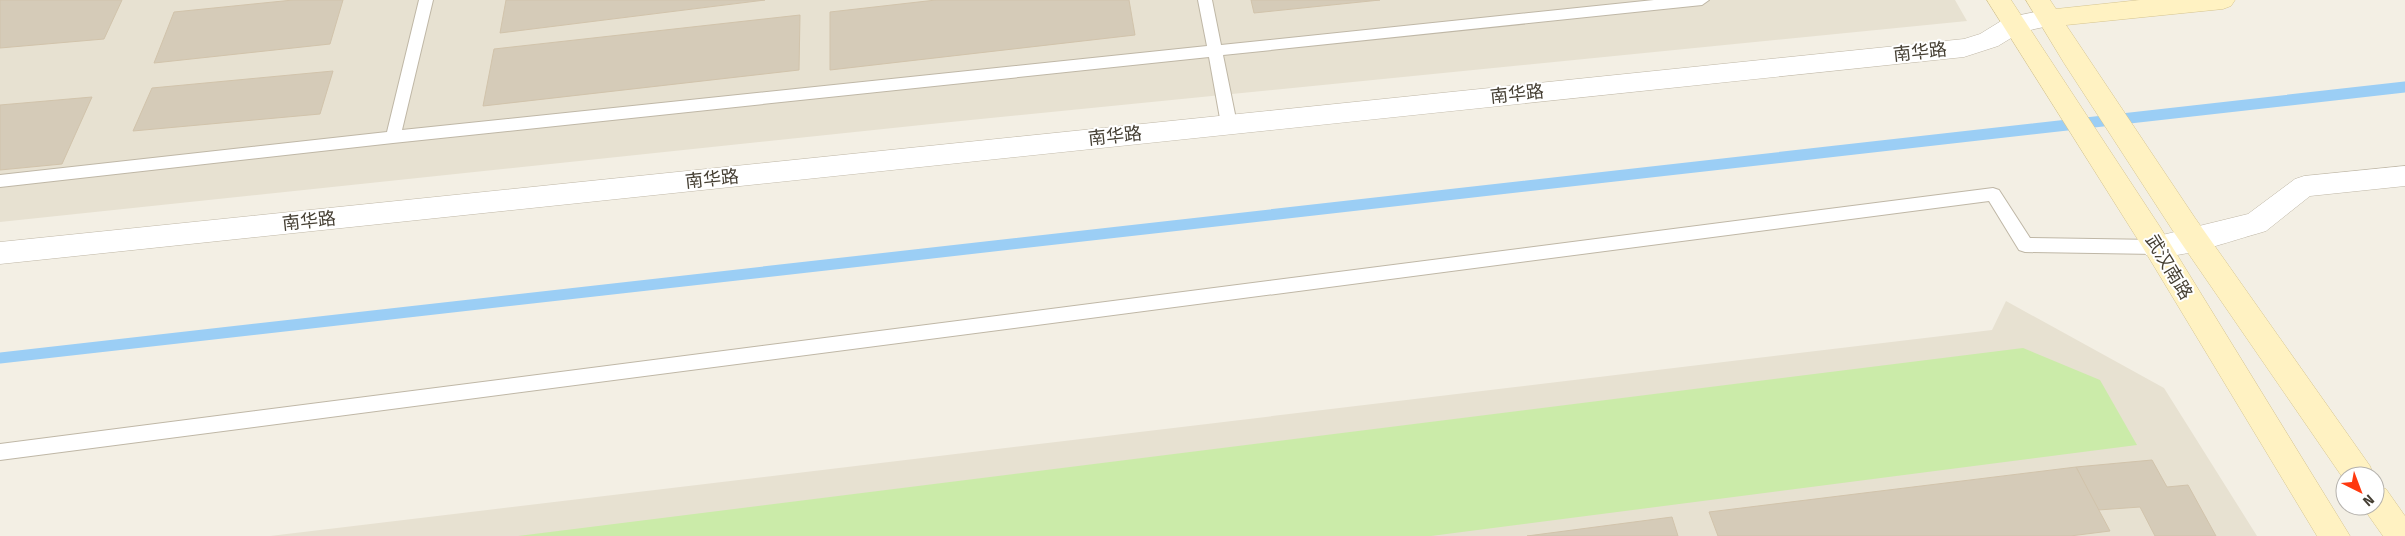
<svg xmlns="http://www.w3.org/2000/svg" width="2405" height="536" viewBox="0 0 2405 536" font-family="'Fira Sans','Noto Sans SC',sans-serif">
  <rect width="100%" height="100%" fill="#f3efe4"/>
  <g fill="#e7e1d1">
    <polygon points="0,0 1955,0 1967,21 931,124 0,222"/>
    <polygon points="2006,301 2164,388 2257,536 270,536 1992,330"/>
  </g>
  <polygon fill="#cbeba9" points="2023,348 2100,380 2137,445 1431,536 518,536"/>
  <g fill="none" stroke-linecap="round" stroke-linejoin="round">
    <polyline stroke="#9bcef5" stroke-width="11" points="0,358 2405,87"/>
  </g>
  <g fill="#d5cbb8" stroke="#d1c3ab">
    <polygon points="0,0 122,0 104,39 0,48"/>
    <polygon points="293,0 343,0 330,44 154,63 174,12"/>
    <polygon points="506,0 765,0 500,33"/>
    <polygon points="936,0 1129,0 1135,35 830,70 830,12"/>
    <polygon points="1251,0 1380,0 1254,13"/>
    <polygon points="800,15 799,70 483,106 494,49"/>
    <polygon points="333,71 320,114 133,131 152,88"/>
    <polygon points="92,97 62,164 0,170 0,105"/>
    <polygon points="2152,460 2167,487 2188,485 2216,536 2155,536 2140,507 2098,510 2076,467"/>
    <polygon points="2076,467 2110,531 2070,536 1718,536 1709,512"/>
    <polygon points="1672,517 1678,536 1527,536"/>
  </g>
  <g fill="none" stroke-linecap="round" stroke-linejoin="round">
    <defs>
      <g id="lane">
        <polygon points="419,0 433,0 402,130 1207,46 1198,0 1212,0 1221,45 1654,0 1709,0 1702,5 1223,55 1237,124 1234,128 1224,128 1221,124 1209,57 393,143 0,187 0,175 387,132"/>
        <polygon points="1993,188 1999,190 2030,238 2156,240 2162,242 2164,247 2162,252 2156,254 2025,252 2019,250 1989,201 0,460 0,444"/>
      </g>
      <g id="street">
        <polygon points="2050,9 2058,12 2062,18 2058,24 2021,32 1998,46 1964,57 0,264 0,242 1964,39 1980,34 2006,18"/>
        <path d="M2405,166V186L2310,196L2266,231L2256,234C2230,241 2170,263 2146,255L2142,247L2146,239L2248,214L2295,179L2304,176Z"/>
      </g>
      <g id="secondary">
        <polygon points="1987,0 2011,0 2160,227 2350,536 2317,536 2140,243"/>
        <polygon points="2026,0 2050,0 2056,9 2140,0 2235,0 2231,6 2223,9 2066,25 2195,218 2370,466 2374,476 2345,476 2345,481 2175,234 2064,63"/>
        <polygon points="2375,485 2386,489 2405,516 2405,536 2383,536 2364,509 2363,506 2375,506"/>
      </g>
    </defs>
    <use href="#lane" stroke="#bfb7a6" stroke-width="2"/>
    <use href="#street" stroke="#bfb7a6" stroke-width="1"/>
    <use href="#secondary" stroke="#d6c590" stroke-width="1"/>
    <use href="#lane" fill="#fff" fill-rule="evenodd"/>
    <use href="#street" fill="#fff" fill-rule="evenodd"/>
    <use href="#secondary" fill="#fff2c2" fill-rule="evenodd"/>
  </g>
  <g text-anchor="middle" stroke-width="4" stroke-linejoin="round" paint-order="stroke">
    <g font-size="18" fill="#453f33" stroke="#fff">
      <text transform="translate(1920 52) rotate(-6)" y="6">南华路</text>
      <text transform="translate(1517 94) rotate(-6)" y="6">南华路</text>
      <text transform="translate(1115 136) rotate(-6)" y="6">南华路</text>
      <text transform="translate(712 179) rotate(-6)" y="6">南华路</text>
      <text transform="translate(309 221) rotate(-6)" y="6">南华路</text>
      <text transform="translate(2169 267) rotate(59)" y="6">武汉南路</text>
    </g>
  </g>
  <g transform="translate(2360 491) rotate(138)"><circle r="24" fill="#ffffff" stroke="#b5b2ad"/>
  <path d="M0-4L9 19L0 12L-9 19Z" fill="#ff390f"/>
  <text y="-8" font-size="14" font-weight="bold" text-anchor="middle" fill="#453f33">N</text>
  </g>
</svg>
